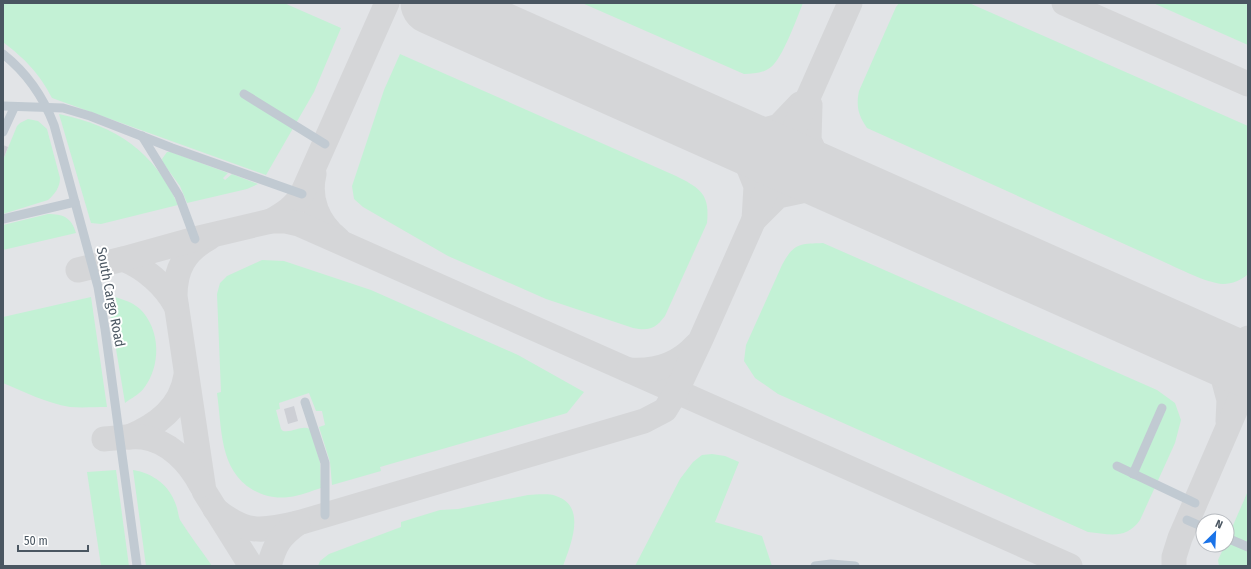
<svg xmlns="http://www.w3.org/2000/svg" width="1251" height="569" viewBox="0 0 1251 569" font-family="'Fira Sans Condensed',sans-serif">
  <rect width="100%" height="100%" fill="#f5f3f3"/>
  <path fill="#e2e4e7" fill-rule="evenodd" d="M3,3H1248V566H3ZM1203,521H1227V545H1203Z"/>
  <g fill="#c3f1d5">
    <path d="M3,3H284L341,28L314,92L266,175L52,98C39,73 25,59 3,42Z"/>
    <path d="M582,3H803C797,18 782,59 771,67C764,73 753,74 744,74Z"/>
    <path d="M899,3H969L1248,126V274C1242,280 1232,284 1223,284C1206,283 1178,268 1162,261L867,128C858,115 856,106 859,91L896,7Z"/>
    <polygon points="1153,3 1248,3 1248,45"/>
    <path d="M400,54L676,176C700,188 710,194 707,223L665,316C655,329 649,331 633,328L546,299L448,256L363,207L354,199L352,186L384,90Z"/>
    <path d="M59,114C116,126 154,151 178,205L101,224L91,223Z"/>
    <path d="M28,119L38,121L47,129L60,178C60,187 55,194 48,200L3,214V160L17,126L20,123Z"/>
    <polygon points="167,152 171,152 228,173 223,178 225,180 232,174 258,184 247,189 187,203 180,186 163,163 162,159"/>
    <path d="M48,214C63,214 71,217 76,233L3,250V225Z"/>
    <path d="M823,243L1157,390L1175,403L1181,420L1175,443L1140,520C1126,540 1109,534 1088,532L778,394L755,378L744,361L746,345L782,265C794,243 799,244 823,243Z"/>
    <path d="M262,260L284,261L371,290L518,355L584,392L567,413L380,467L381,471L332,485L330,462L319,427L325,425L322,411H316L309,393L279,403L280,409L276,410L281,429L283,431C293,433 301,425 310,429L320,462L321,488C311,491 300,496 289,497C276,499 264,496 253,490C219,470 222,428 217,393L221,392L217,294L220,283L227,276Z"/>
    <path d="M107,295C119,298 131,301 140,309C161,330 161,366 144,388C139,395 131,398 125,403Z"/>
    <path d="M91,297L107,407C95,407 82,408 70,407C46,403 25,392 3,383V317Z"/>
    <polygon points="712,454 725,456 739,462 715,522 762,536 772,566 635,566 680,479 693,462 702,455"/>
    <polygon points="116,470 129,566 101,566 87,472"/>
    <path d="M133,470C153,473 170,486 176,505C178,510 178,515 180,520C190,536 202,551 212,566H146Z"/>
    <polygon points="1248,491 1248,566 1219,566 1218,560 1225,545 1227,545 1227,539"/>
    <path d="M528,495C536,495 548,493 556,496C587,506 571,544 563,566H318L320,561L329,554L401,527V522L440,510L458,509Z"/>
  </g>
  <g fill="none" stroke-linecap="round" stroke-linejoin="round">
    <g stroke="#d5d6d8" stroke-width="25">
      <polyline points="1064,3 1248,84"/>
      <polyline points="727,133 746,161 756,186 754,220 778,196 839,183 821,166 809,140 810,105"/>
      <polyline points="727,133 753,133 779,126 800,104"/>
      <path d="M314,174C308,199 318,223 338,239"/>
      <path d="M271,221C283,214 295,207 302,194L387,3"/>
      <path d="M209,238C185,251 175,269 175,296L204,491L251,566"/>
      <path d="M123,259C145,268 165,285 176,306"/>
      <polyline points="78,270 123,259 195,239 271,221 286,221 299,224 1070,566"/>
      <path d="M629,370C656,372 678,365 696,345"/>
      <polyline points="1228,421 1229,400 1222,374 1201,345 1234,346 1248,338"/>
      <path d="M129,437C157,425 181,408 186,375"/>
      <path d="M104,439C117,438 130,436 142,437C169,441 189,462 201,485"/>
      <path d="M215,509C245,534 261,532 298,523L644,421L665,410L676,392L701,339L850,3"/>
      <path d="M269,566C275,544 280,536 298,523"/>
      <polyline points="1174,566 1174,557 1180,538 1248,381"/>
    </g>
    <polyline stroke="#d5d6d8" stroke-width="63" points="432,3 1248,366"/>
  </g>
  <g fill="#cdcfd5">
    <polygon points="3,145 8,147 3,160"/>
    <polygon points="294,406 298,421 288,424 284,409"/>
  </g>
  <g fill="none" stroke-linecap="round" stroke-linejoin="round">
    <g stroke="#c1cad2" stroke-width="9">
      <path d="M3,54C27,73 43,96 54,125L98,287L105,329L137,566"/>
      <polyline points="244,94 325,144"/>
      <polyline points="3,106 63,108 90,116 172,148 302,194"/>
      <polyline points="3,132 14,108"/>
      <polyline points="142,136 179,196 195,239"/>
      <polyline points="3,219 75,202"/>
      <polyline points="305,402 325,463 325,515"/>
      <polyline points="1117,466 1195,503"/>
      <polyline points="1133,474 1162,408"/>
      <polyline points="1187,520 1203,527"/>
      <polyline points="1227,538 1248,547"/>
      <polyline points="815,566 831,564 855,566"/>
    </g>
  </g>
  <g text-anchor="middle" stroke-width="4" stroke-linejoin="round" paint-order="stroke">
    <g font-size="14" fill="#4a5661" stroke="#fff">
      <text transform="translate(111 297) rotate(79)" y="5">South Cargo Road</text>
    </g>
  </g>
  <rect width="1251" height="569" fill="none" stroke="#4a5661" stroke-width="8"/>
  <g transform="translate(1215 533) rotate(24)"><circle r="19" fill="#ffffff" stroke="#b7bbc0"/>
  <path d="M0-3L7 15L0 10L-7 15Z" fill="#1a73e8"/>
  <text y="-6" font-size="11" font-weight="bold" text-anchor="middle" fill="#4a5661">N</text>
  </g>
  <path d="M18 545v6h70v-6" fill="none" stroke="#4a5661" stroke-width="2"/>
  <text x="24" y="545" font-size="12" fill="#4a5661" stroke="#ffffff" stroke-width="3" paint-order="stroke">50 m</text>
</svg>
